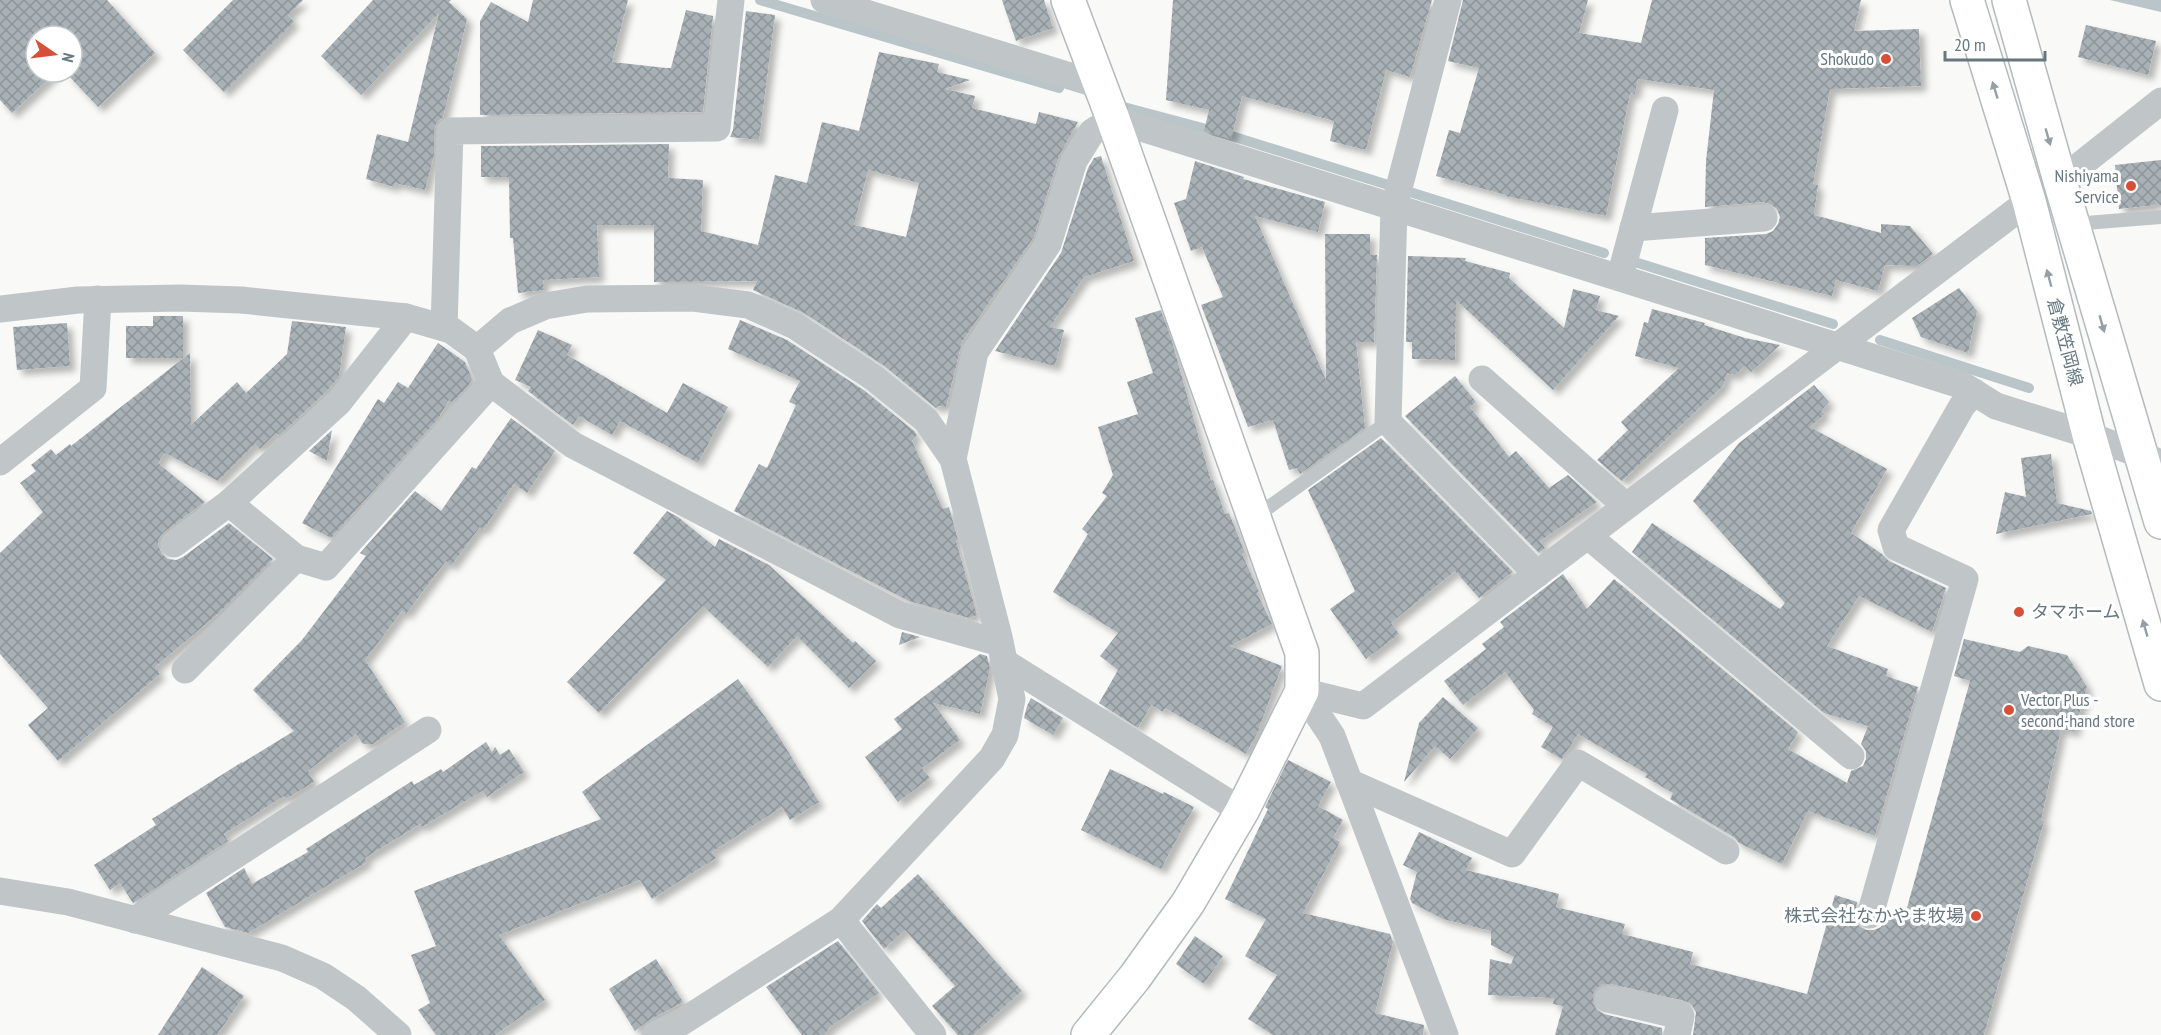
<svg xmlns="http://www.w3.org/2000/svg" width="2161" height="1035" viewBox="0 0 2161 1035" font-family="'PT Sans Narrow','Noto Sans JP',sans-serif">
  <defs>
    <pattern id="building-cross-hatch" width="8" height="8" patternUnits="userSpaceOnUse" patternTransform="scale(1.5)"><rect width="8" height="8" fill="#a8b1b6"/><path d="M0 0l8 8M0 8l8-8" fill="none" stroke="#8d9599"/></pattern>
    <filter id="shadow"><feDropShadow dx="5.5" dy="5.5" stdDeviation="3" flood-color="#0004"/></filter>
  </defs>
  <rect width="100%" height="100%" fill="#f9f9f7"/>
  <polygon fill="#b9c5c8" points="2110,0 2161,0 2161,12"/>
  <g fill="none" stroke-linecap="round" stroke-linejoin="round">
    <g stroke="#b9c5c8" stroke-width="10">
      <polyline points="760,0 1059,88"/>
      <polyline points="1120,106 1225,134 1385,184"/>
      <polyline points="1413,193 1604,253"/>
      <polyline points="1638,263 1833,324"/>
      <polyline points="1880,340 2029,388"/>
    </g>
  </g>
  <g fill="url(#building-cross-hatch)" fill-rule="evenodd" filter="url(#shadow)">
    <polygon points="0,0 107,0 155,53 98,107 65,72 72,72 72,36 36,36 36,72 56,72 12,113 0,100"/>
    <polygon points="233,0 303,0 288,15 294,22 224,92 183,50"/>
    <polygon points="373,0 451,0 449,2 467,19 443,117 437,122 434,130 434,155 425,190 395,183 394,187 366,179 377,134 408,142 439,13 361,95 321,56"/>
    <polygon points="533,0 628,0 612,62 666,68 671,68 686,10 713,16 703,112 480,115 480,21 491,2 528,22"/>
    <polygon points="1002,0 1044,0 1053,28 1016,41"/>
    <polygon points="1173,0 1432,0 1410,77 1386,70 1366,150 1330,141 1334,121 1242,96 1231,139 1204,131 1209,110 1166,100"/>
    <polygon points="1463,0 1588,0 1579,33 1641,43 1652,0 1861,0 1854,31 1919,29 1921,86 1830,89 1813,184 1818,185 1814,215 1881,233 1881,224 1910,226 1933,254 1917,266 1885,265 1878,291 1836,280 1832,296 1705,265 1705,238 1766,234 1773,231 1778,224 1780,217 1777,209 1770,204 1763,202 1705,207 1706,161 1714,90 1638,79 1635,94 1630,93 1606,216 1505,196 1506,195 1436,176 1449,130 1460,133 1479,68 1448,61"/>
    <polygon points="746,11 775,15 759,140 730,137 733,130"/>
    <polygon points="2086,25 2156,41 2148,75 2078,57"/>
    <path d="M879,52L939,64L937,72L970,80L945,89L975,96L972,108L1036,124L1039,112L1078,122L1059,156L1034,237L962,342L946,407L938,406L936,408L883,365L804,313L753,290L757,281L654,282V225H597L599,277L543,280L544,290L518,293L513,238H510L509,177H481V146L669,144L668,178L703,180L701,231L758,245L775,175L807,183L822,122L859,131ZM868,170L919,183L906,237L854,225Z"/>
    <polygon points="1101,156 1134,261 1084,277 1050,327 1064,330 1055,366 995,351 1061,253 1088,168 1094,158"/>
    <polygon points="2161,160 2161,206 2155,200 2155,205 2119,209 2115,165"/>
    <polygon points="1195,161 1244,177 1243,179 1325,202 1318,232 1255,216 1326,380 1325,234 1370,234 1370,255 1377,255 1374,342 1356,342 1365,428 1300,474 1297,468 1289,470 1273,420 1248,427 1201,305 1223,297 1202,247 1191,251 1174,203 1186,199"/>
    <polygon points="1408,256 1466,258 1465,261 1510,273 1509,278 1564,328 1573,289 1600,296 1596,310 1619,316 1553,390 1456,300 1455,360 1412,359 1412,342 1406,342"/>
    <polygon points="1959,288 1977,311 1968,353 1921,337 1912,318"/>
    <polygon points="1652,309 1705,323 1704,325 1745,338 1780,345 1751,372 1745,366 1735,375 1727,373 1723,386 1622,481 1597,460 1628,430 1621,422 1679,368 1635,356 1644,322 1648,323"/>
    <polygon points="1161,310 1171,338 1211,481 1213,480 1225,514 1229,513 1245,553 1242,554 1259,592 1257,593 1272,624 1230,646 1282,666 1259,728 1260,728 1246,754 1165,708 1163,712 1151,705 1138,728 1099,703 1118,670 1100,656 1118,633 1053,592 1088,534 1082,529 1107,496 1102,493 1113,475 1098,427 1138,414 1127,382 1153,373 1135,318"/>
    <polygon points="153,316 183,316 183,358 126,358 126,326 153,326"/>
    <polygon points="740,320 787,340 865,391 914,431 917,435 912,441 943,509 949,507 958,540 956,541 977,615 969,618 909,601 734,511 759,464 767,468 796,405 789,402 800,381 728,349"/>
    <polygon points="292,321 346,327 339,377 327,391 280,435 276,433 260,449 255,444 218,481 165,453 158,463 205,502 164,532 159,538 158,545 162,554 168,559 176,560 183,557 229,523 273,559 220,612 155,667 160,674 58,761 28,725 48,708 0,654 0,553 43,512 20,483 36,471 31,465 51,449 56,455 70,444 71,446 190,353 191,425 237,382 246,393 287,354"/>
    <polygon points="67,323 70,366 17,370 13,327"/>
    <polygon points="538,330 572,345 567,355 667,413 683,383 728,407 698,463 620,421 612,435 579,416 573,425 528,391 531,387 515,380"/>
    <polygon points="438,343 465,362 472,379 468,386 452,403 449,400 438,419 331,538 302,523 378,399 384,403 398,382 408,388"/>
    <polygon points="1455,376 1476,402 1470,407 1509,457 1516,451 1549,488 1568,475 1597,502 1540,541 1545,548 1539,553 1405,416"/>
    <polygon points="1814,385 1829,402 1821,411 1825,414 1810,427 1887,469 1851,533 1882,554 1889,561 1946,588 1932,632 1859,596 1827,646 1888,669 1886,676 1918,687 1875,836 1808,811 1782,864 1739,843 1734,837 1670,799 1673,793 1645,777 1647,774 1578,734 1562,759 1541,747 1553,727 1532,714 1534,710 1505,672 1463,705 1444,681 1486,649 1482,644 1504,627 1500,622 1563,574 1587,609 1614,579 1798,732 1788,749 1847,783 1851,771 1863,766 1866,759 1866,751 1861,744 1868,726 1824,713 1632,552 1652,523 1780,609 1785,603 1693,501 1739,443"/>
    <polygon points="511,418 555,451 527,493 514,484 483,530 480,527 451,566 446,561 406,614 402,611 365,660 405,722 373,744 363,744 356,734 308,771 314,782 286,799 284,796 224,834 228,841 133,903 120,883 110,890 94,865 156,825 152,819 242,762 242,763 294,731 253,690 302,640 366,556 360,553 415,491 441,511 472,467 476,469"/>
    <polygon points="332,430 327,461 309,451"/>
    <polygon points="1381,438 1513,572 1479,598 1455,571 1391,623 1399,634 1366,659 1330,609 1355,591 1308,490"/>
    <polygon points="2051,454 2057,503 2091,511 2092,514 1996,534 2005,492 2026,497 2021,458"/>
    <polygon points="667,511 678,517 715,547 719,539 769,565 853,643 855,641 876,661 849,688 797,636 768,667 703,606 599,713 567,682 666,580 633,553"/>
    <polygon points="902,632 920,637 899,645"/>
    <polygon points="1964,639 2020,652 2028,646 2067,655 2087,687 2074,732 2061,729 2041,820 2044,821 1984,1035 1693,1035 1696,1012 1691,1004 1685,1001 1611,984 1603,984 1596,989 1593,995 1593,1003 1597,1010 1604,1014 1662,1028 1662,1035 1555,1035 1563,1006 1553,1004 1554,998 1488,995 1490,959 1511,964 1514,957 1491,945 1491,931 1443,919 1412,903 1410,899 1417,872 1403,865 1419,832 1472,858 1466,870 1559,894 1556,907 1625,924 1622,934 1693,952 1690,964 1807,994 1835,895 1857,902 1855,919 1859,926 1866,930 1874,930 1881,927 1888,910 1905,915 1970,681 1954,676"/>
    <polygon points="980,654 987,656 990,669 980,714 933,703 960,740 922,768 930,778 898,802 865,757 902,729 894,719"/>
    <polygon points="738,679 778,735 819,802 790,820 782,807 712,852 716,858 652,899 640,880 499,935 545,1000 495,1035 436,1035 418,1010 430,1003 411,955 436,946 414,891 601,819 582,792"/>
    <polygon points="1443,697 1478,728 1450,759 1435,746 1404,782 1419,723"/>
    <polygon points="1031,698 1063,718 1053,735 1024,718 1027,706"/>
    <polygon points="486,742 492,752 495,747 500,755 509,749 524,772 487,797 482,791 422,827 420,824 365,858 367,862 248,933 225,927 206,893 244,868 252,884 308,852 306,849 412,781 414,785 441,769 443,772"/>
    <polygon points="1288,760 1331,782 1318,806 1343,820 1333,838 1340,842 1303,913 1390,934 1393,942 1375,1013 1424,1025 1423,1035 1273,1035 1248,1019 1277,975 1245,956 1266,919 1225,899 1268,809 1265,807"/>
    <polygon points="1110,769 1163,794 1164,792 1194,807 1161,869 1081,830"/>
    <polygon points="918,874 1022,991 973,1035 958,1035 932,1006 955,986 905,930 884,949 862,921 877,904 881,908"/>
    <polygon points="1195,936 1223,956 1204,984 1176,964"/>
    <polygon points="838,941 879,993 831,1026 824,1035 802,1035 766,987"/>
    <polygon points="656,959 683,1002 648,1021 635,1031 609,989"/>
    <polygon points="202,967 244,996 217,1035 158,1035"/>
  </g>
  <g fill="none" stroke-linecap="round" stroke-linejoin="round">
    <defs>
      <polyline id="secondary" points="1068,0 1113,119 1302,653 1302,691 1242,811 1188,903 1135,977 1088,1035"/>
      <g id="primary">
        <polyline points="1967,0 2029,201 2089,435 2161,684"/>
        <polyline points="2009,0 2060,181 2161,522"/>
      </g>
    </defs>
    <use href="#secondary" stroke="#b3b9bd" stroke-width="36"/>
    <use href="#primary" stroke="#b4babd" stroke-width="36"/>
    <g stroke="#c0c5c8" stroke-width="14">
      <polyline points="2073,224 2161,217"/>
      <polyline points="1255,517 1388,422"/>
    </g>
    <g stroke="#c0c5c8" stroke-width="27">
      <polyline points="824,0 1099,85"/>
      <polyline points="1448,0 1394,207 1388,422 1537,574"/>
      <polyline points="2060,181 2161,101"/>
      <polyline points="1633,228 1764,218"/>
      <polyline points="1620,277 1665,110"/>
      <polyline points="0,309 78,300 180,298 241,300 406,317 451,330 477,349 491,383 326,567 296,558 229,503"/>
      <polyline points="444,328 450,131 717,128 731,0"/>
      <polyline points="477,349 510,321 545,306 587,299 693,298 748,305 795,326 874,378 926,420 953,459 999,637 1012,699 1005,735 992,758 841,920 682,1022 655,1035"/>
      <polyline points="1482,379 1626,506"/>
      <polyline points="491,383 573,445 900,615 1000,643"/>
      <polyline points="953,459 975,352 1048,244 1074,161 1092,132 1113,119 1964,386 1996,406 2089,435 2161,463"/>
      <polyline points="0,462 93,388 98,299"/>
      <polyline points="1588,536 1851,756"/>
      <polyline points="174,544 229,503 339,402 406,317"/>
      <polyline points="1004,662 1242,811"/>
      <polyline points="185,670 296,558"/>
      <polyline points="1302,691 1363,706 2029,201"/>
      <polyline points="1302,691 1332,736 1445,1035"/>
      <polyline points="1349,782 1512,854 1578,763 1726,851"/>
      <polyline points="0,891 68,902 282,958 323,976 356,998 398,1035"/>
      <polyline points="1870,915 1965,579 1896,547 1891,530 1962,406 1974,392"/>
      <polyline points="135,920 428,730"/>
      <polyline points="841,920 933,1035"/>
      <polyline points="1608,999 1681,1016 1677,1035"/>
    </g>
    <use href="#secondary" stroke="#fff" stroke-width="33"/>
    <use href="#primary" stroke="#fff" stroke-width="33"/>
  </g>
  <defs><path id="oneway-solid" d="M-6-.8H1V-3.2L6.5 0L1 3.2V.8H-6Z" transform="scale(1.5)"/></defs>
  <g fill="#94a0a6">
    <use href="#oneway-solid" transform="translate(1995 90) rotate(-107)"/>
    <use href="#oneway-solid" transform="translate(2048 137) rotate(74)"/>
    <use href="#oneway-solid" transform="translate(2049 278) rotate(-105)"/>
    <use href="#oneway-solid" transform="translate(2102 324) rotate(74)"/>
    <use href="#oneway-solid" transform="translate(2145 628) rotate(-106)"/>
  </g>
  <g fill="#d84f38" stroke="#fff" stroke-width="2">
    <circle cx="1886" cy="59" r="6"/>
    <circle cx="2131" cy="186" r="6"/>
    <circle cx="2019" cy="612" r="6"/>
    <circle cx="2009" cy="710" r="6"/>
    <circle cx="1976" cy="916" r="6"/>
  </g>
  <g text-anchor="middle" stroke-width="6" stroke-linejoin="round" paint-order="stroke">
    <g font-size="18" fill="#667780" stroke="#fff" text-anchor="end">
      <text x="1874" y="65">Shokudo</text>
      <text x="2119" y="182">Nishiyama<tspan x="2119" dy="21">Service</tspan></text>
      <text x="2031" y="618" text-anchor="start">タマホーム</text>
      <text x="2021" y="706" text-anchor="start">Vector Plus -<tspan x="2021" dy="21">second-hand store</tspan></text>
      <text x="1964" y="922">株式会社なかやま牧場</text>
    </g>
    <g font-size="18" fill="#667780" stroke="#fff">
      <text transform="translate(2065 342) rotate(75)" y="6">倉敷笠岡線</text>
    </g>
  </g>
  <g transform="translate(54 54) rotate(104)"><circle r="28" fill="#ffffff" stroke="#c2c9cc" stroke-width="1.5"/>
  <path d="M0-4.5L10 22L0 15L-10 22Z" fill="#d84f38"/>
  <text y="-9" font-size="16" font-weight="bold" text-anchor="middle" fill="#667780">N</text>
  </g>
  <path d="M1945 51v9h100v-9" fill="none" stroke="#667780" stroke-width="3"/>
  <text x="1954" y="51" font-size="18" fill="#667780" stroke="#ffffff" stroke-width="4.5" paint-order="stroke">20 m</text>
</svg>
